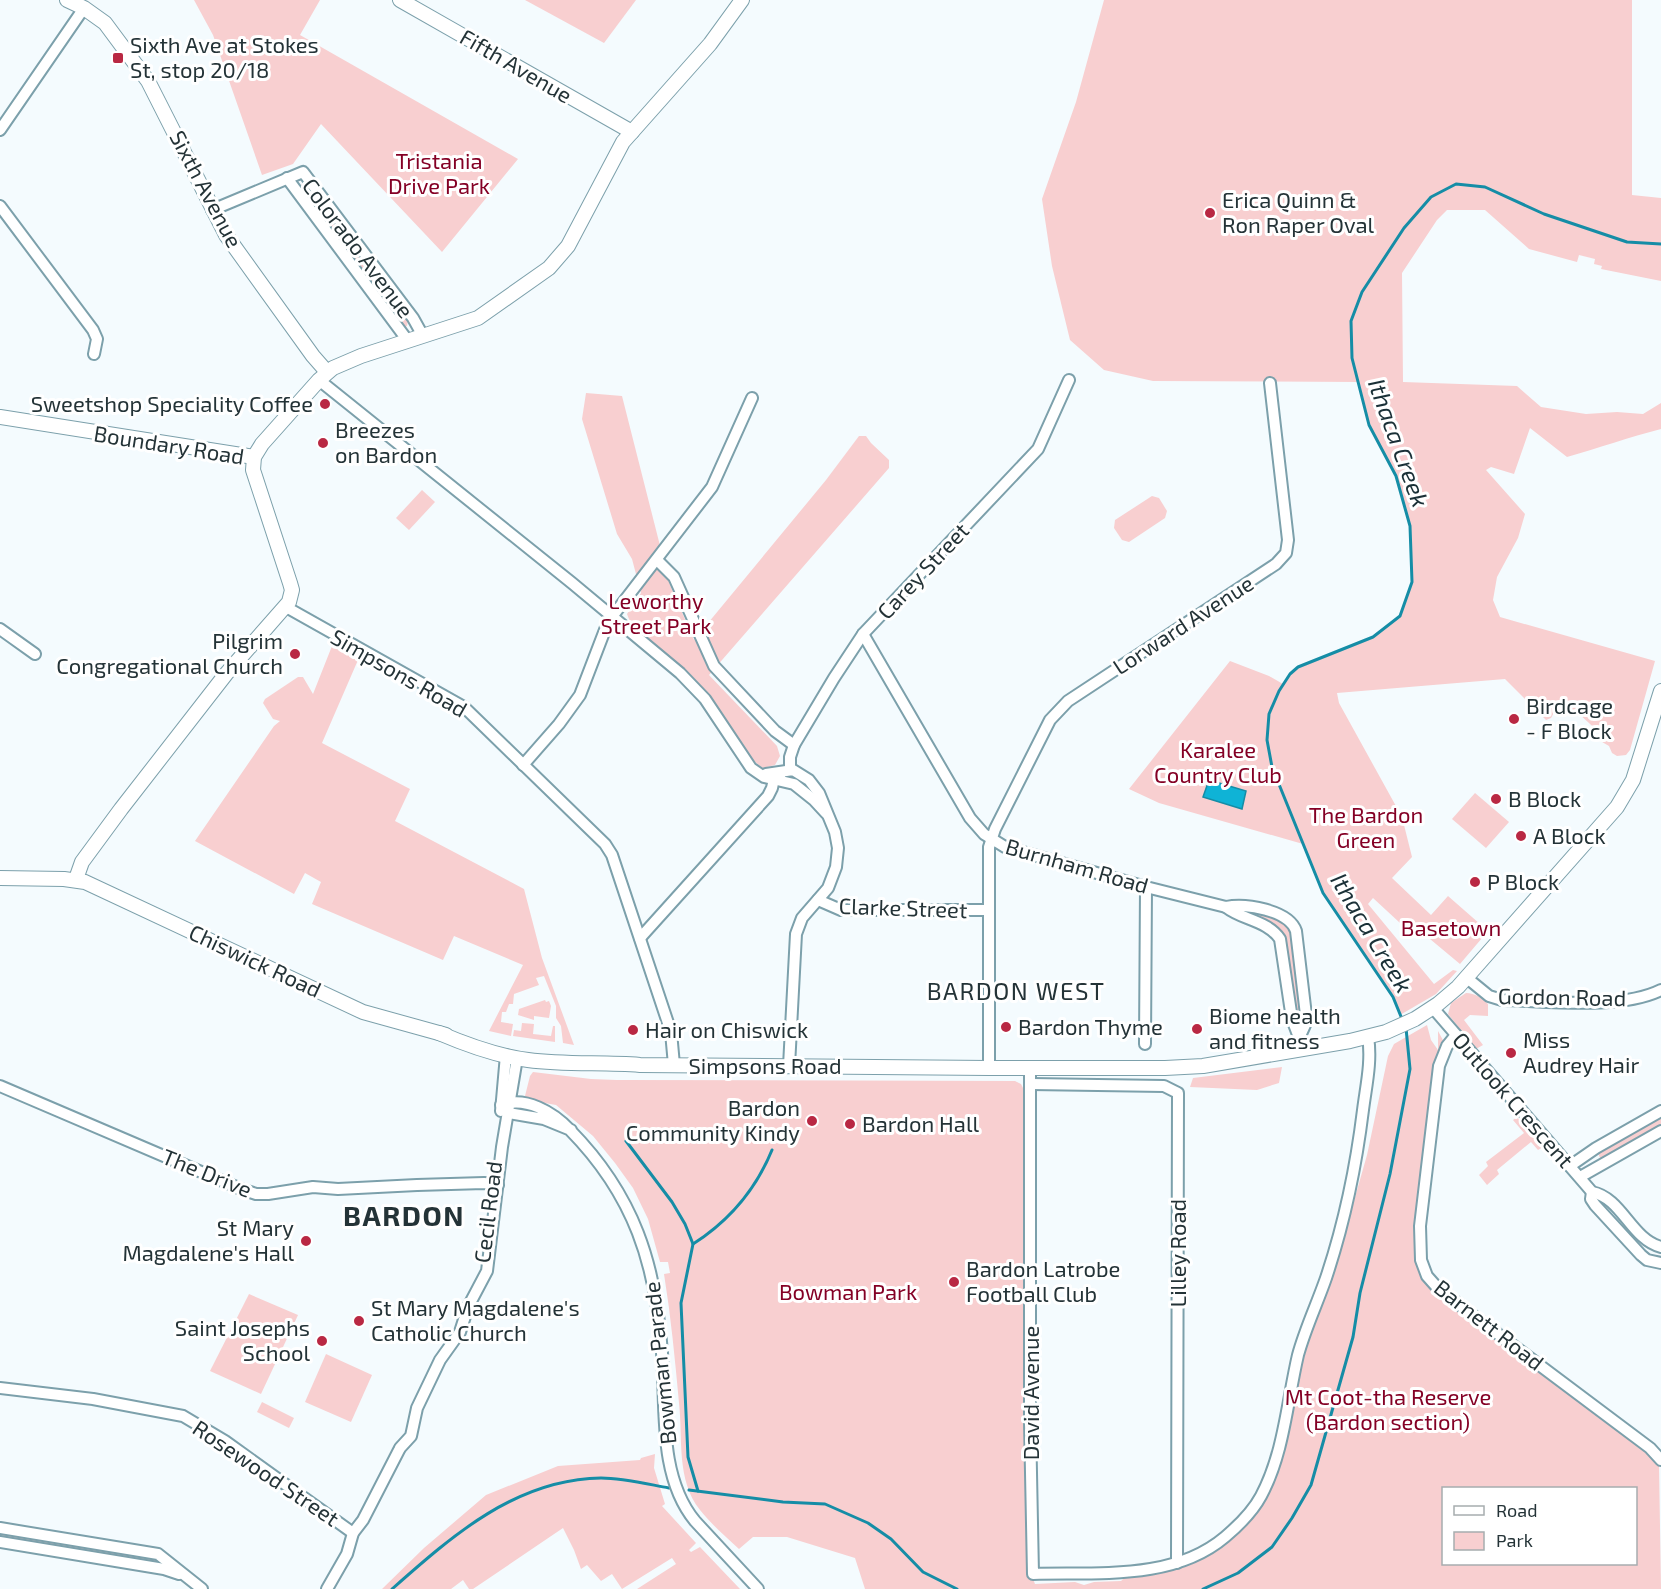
<svg xmlns="http://www.w3.org/2000/svg" width="1661" height="1589" viewBox="0 0 1661 1589" font-family="'Exo 2',sans-serif">
  <rect width="100%" height="100%" fill="#f4fbfe"/>
  <g fill="#f8cfd0" fill-rule="evenodd">
    <polygon points="194,0 320,0 300,35 518,159 442,252 321,124 293,164 262,175 213,35"/>
    <polygon points="525,0 636,0 604,43"/>
    <path d="M1104,0H1632V195L1661,198V281L1601,269L1602,266L1594,264L1595,259L1579,255L1577,262L1529,249L1485,210H1447L1437,220L1402,273L1403,382L1517,386L1541,407L1586,414L1617,412L1643,414L1661,403V429C1629,437 1599,448 1567,457L1530,428L1514,474L1491,467L1486,470L1525,514L1518,538L1497,577L1493,600L1500,617L1655,661L1630,750L1626,755L1617,756L1612,753L1609,746L1597,739L1601,734L1578,713L1566,712L1557,707L1551,718L1546,720L1505,679L1337,693L1339,703L1402,817L1412,857L1392,878L1431,915L1448,896L1488,931L1460,964L1418,929L1413,935L1373,898L1368,904L1434,984L1453,970L1457,971L1436,994L1400,1015L1393,997L1323,893L1303,844L1159,803L1129,789L1230,661L1269,676L1283,684L1290,674L1298,667L1373,637L1400,616L1412,582L1410,526L1396,476L1369,425L1359,382L1153,381L1104,370L1070,340L1052,266L1042,199L1076,102Z"/>
    <polygon points="308,178 408,321 407,326 405,327 401,324 296,190"/>
    <path d="M586,393L622,396L670,585L694,640L826,480L859,436H866L871,443L889,460V468L709,675L777,746L780,756L775,765L763,768C741,755 722,709 702,687C697,682 692,675 686,670C669,655 634,637 627,614L641,593L632,559L617,534L582,419Z"/>
    <polygon points="422,490 435,502 409,530 396,518"/>
    <polygon points="1152,496 1159,498 1167,511 1165,518 1129,542 1122,540 1114,528 1115,520"/>
    <polygon points="332,646 358,660 322,743 410,789 395,821 524,889 542,958 574,1045 563,1043 561,1026 556,1018 556,1006 544,976 536,978 539,985 514,994 513,1004 509,1004 506,1012 502,1012 501,1022 513,1024 511,1036 489,1031 523,965 454,936 443,960 312,904 321,882 305,873 294,894 195,841 274,726 280,721 273,719 263,703 265,699 298,677 303,677 313,694"/>
    <polygon points="1475,793 1509,822 1486,848 1452,819"/>
    <path d="M1234,908L1281,918L1291,927L1302,1011L1301,1018L1296,1013L1285,938C1273,918 1251,917 1234,908Z"/>
    <path d="M1466,993C1475,993 1482,998 1488,1004V1016L1470,1015L1464,1020L1483,1045L1476,1049L1448,1014L1451,1003Z"/>
    <polygon points="545,1000 546,1002 549,1001 551,1006 549,1018 534,1016 534,1020 518,1015 519,1009"/>
    <polygon points="522,1023 534,1024 533,1034 551,1036 553,1026 555,1026 555,1042 513,1036 514,1030 521,1031"/>
    <path d="M1427,1025L1431,1040L1438,1050V1031L1444,1042L1434,1065L1422,1270L1649,1451L1659,1464L1661,1589H865L855,1558L787,1537H753L739,1549C726,1537 711,1524 700,1510C676,1480 683,1438 679,1403C675,1360 671,1317 664,1274L670,1273L668,1262H660L648,1219L633,1188L615,1163L593,1136L556,1105L528,1100L525,1096L530,1076L533,1072L591,1079L617,1080L1015,1081L1021,1084L1025,1092L1031,1574L1035,1584L1075,1582L1084,1585L1094,1582L1121,1581L1132,1571L1187,1562L1262,1500L1301,1355L1331,1281L1342,1243L1367,1155L1388,1056L1394,1044ZM1444,1488H1636V1564H1444Z"/>
    <polygon points="1282,1067 1279,1083 1257,1090 1190,1087 1193,1078"/>
    <polygon points="1661,1116 1661,1128 1604,1158 1600,1158 1598,1153"/>
    <polygon points="1517,1117 1543,1147 1538,1150 1531,1142 1497,1170 1499,1174 1487,1185 1479,1175 1488,1166 1486,1162 1524,1133 1513,1120"/>
    <polygon points="249,1294 298,1315 261,1394 210,1371"/>
    <polygon points="326,1354 372,1375 351,1422 305,1402"/>
    <polygon points="262,1402 294,1418 289,1428 257,1412"/>
    <polygon points="655,1454 654,1468 665,1504 662,1506 696,1543 689,1550 691,1552 700,1547 740,1589 637,1589 676,1564 672,1558 622,1589 612,1574 601,1581 587,1565 581,1569 574,1550 563,1528 473,1589 469,1589 463,1580 451,1589 382,1589 424,1548 486,1495 558,1466 640,1460 641,1458"/>
    <polygon points="0,1532 157,1558 160,1561 159,1563 0,1538"/>
  </g>
  <polygon fill="#0fb3d6" stroke="#158da6" stroke-width="1.5" points="1209,780 1246,791 1242,809 1203,797"/>
  <g fill="none" stroke-linecap="round" stroke-linejoin="round">
    <g stroke="#158da6" stroke-width="3">
      <polyline points="1402,1019 1393,997 1323,893 1272,767 1267,740 1269,714 1279,691 1290,674 1298,667 1373,637 1400,616 1412,582 1410,526 1396,476 1369,425 1352,358 1351,321 1362,292 1404,228 1431,197 1456,184 1485,187 1544,214 1627,242 1661,244"/>
      <polyline points="626,1141 672,1202 685,1224 693,1244 681,1303 688,1457 698,1491"/>
      <path d="M693,1244C729,1221 756,1189 772,1150"/>
      <polyline points="689,1490 783,1502 825,1504 868,1523 891,1539 923,1572 957,1589"/>
      <path d="M392,1589C452,1536 516,1479 601,1478C623,1478 647,1484 669,1488"/>
      <polyline points="1203,1589 1238,1573 1272,1547 1292,1518 1311,1485 1353,1337 1360,1293 1390,1174 1410,1069 1406,1028"/>
    </g>
    <defs>
      <g id="street">
        <polyline points="0,130 84,8"/>
        <polyline points="287,178 408,341"/>
        <polyline points="0,206 93,330 97,339 94,354"/>
        <polyline points="212,210 303,172 413,318 423,336"/>
        <polyline points="319,380 572,583 680,673 705,699 751,768 764,777 794,784 814,800 826,813"/>
        <polyline points="657,560 674,577 714,666 775,731 794,745"/>
        <polyline points="286,607 464,707 605,844 612,855 671,1032 674,1065"/>
        <polyline points="0,629 35,654"/>
        <path d="M863,634L970,818L984,834L1005,847L1146,887L1226,907C1245,903 1289,910 1296,931L1306,1015L1305,1025L1300,1036"/>
        <polyline points="523,765 559,724 580,695 608,622 712,487 752,398"/>
        <polyline points="790,770 790,757 794,745 834,678 863,634 1038,449 1069,380"/>
        <polyline points="766,774 793,770 809,780 819,793 835,832 838,848 836,867 828,888 802,918 796,934 789,1066"/>
        <polyline points="818,900 841,910 989,910"/>
        <path d="M1226,907C1242,920 1267,920 1280,939L1292,1019L1300,1040"/>
        <polyline points="640,938 768,796 772,788 774,779 780,776"/>
        <path d="M1467,978L1489,996L1502,1000C1548,1001 1621,1010 1661,990"/>
        <path d="M1433,1008L1592,1192C1622,1198 1631,1239 1661,1247"/>
        <polyline points="1456,1035 1447,1046 1439,1066 1420,1226 1421,1260 1427,1276 1435,1285 1466,1310 1650,1448 1661,1460"/>
        <polyline points="1145,1044 1146,887"/>
        <path d="M1030,1067V1422L1033,1574C1097,1572 1173,1581 1225,1537C1238,1526 1253,1511 1261,1496C1284,1453 1287,1402 1298,1355C1305,1329 1317,1304 1326,1278C1344,1224 1356,1167 1363,1110C1366,1086 1372,1061 1368,1037"/>
        <polyline points="989,1068 989,847 995,829 1050,720 1068,701 1276,564 1286,553 1288,540 1270,383"/>
        <polyline points="1031,1084 1164,1086 1178,1093 1177,1563"/>
        <polyline points="0,1086 241,1189 256,1194 268,1194 313,1187 338,1189 417,1185 484,1183 498,1185"/>
        <polyline points="501,1111 506,1055"/>
        <path d="M571,1130L544,1119L508,1113L501,1105C526,1096 553,1112 570,1130C634,1195 656,1264 662,1353C666,1407 658,1476 695,1521L758,1589"/>
        <polyline points="1570,1166 1596,1148 1661,1111"/>
        <polyline points="1580,1177 1661,1131"/>
        <polyline points="1592,1192 1591,1199 1595,1205 1641,1255 1647,1260 1661,1263"/>
        <polyline points="0,1388 93,1399 183,1416 225,1441 353,1533"/>
        <polyline points="400,1448 411,1436 417,1408 440,1360 460,1332 468,1307 487,1271 502,1147 517,1058"/>
        <polyline points="0,1528 158,1554 202,1589"/>
        <polyline points="0,1542 164,1569 179,1574"/>
        <polyline points="327,1589 347,1554 353,1533 363,1520 399,1450"/>
      </g>
      <g id="secondary">
        <polyline points="67,0 84,8 105,23 148,81 226,235 313,356 327,372"/>
        <polyline points="400,0 632,132"/>
        <polyline points="0,417 254,457"/>
        <polyline points="0,878 64,879 85,882 363,1012 446,1035"/>
        <polyline points="76,879 82,862 121,809 226,674 289,602 292,590 290,583 253,470 254,457 262,444 319,380 333,368 361,356 478,318 549,268 568,246 623,142 710,44 742,0"/>
        <path d="M439,1033C467,1045 497,1056 528,1060C565,1065 602,1062 640,1065L989,1068H1165L1203,1066L1350,1041L1386,1032L1415,1019L1438,1004L1458,987L1617,807L1633,780L1661,691"/>
      </g>
    </defs>
    <use href="#street" stroke="#7ca0ab" stroke-width="14"/>
    <use href="#secondary" stroke="#7ca0ab" stroke-width="16"/>
    <use href="#street" stroke="#fff" stroke-width="10"/>
    <use href="#secondary" stroke="#fff" stroke-width="14"/>
  </g>
  <g fill="#b92843" stroke="#fff" stroke-width="2">
    <rect x="112" y="52" width="12" height="12" rx="3"/>
    <circle cx="1210" cy="213" r="6"/>
    <circle cx="325" cy="404" r="6"/>
    <circle cx="323" cy="443" r="6"/>
    <circle cx="295" cy="654" r="6"/>
    <circle cx="1514" cy="719" r="6"/>
    <circle cx="1496" cy="799" r="6"/>
    <circle cx="1521" cy="836" r="6"/>
    <circle cx="1475" cy="882" r="6"/>
    <circle cx="1006" cy="1027" r="6"/>
    <circle cx="1197" cy="1029" r="6"/>
    <circle cx="633" cy="1030" r="6"/>
    <circle cx="1511" cy="1053" r="6"/>
    <circle cx="812" cy="1121" r="6"/>
    <circle cx="850" cy="1124" r="6"/>
    <circle cx="306" cy="1241" r="6"/>
    <circle cx="954" cy="1282" r="6"/>
    <circle cx="359" cy="1321" r="6"/>
    <circle cx="322" cy="1341" r="6"/>
  </g>
  <g text-anchor="middle" stroke-width="6" stroke-linejoin="round" paint-order="stroke">
    <g font-size="22" fill="#243337" stroke="#fff" text-anchor="start">
      <text x="130" y="53">Sixth Ave at Stokes<tspan x="130" dy="25">St, stop 20/18</tspan></text>
      <text x="1222" y="208">Erica Quinn &amp;<tspan x="1222" dy="25">Ron Raper Oval</tspan></text>
      <text x="313" y="412" text-anchor="end">Sweetshop Speciality Coffee</text>
      <text x="335" y="438">Breezes<tspan x="335" dy="25">on Bardon</tspan></text>
      <text x="283" y="649" text-anchor="end">Pilgrim<tspan x="283" dy="25">Congregational Church</tspan></text>
      <text x="1526" y="714">Birdcage<tspan x="1526" dy="25">- F Block</tspan></text>
      <text x="1508" y="807">B Block</text>
      <text x="1533" y="844">A Block</text>
      <text x="1487" y="890">P Block</text>
      <text x="1209" y="1024">Biome health<tspan x="1209" dy="25">and fitness</tspan></text>
      <text x="1018" y="1035">Bardon Thyme</text>
      <text x="645" y="1038">Hair on Chiswick</text>
      <text x="1523" y="1048">Miss<tspan x="1523" dy="25">Audrey Hair</tspan></text>
      <text x="800" y="1116" text-anchor="end">Bardon<tspan x="800" dy="25">Community Kindy</tspan></text>
      <text x="862" y="1132">Bardon Hall</text>
      <text x="294" y="1236" text-anchor="end">St Mary<tspan x="294" dy="25">Magdalene's Hall</tspan></text>
      <text x="966" y="1277">Bardon Latrobe<tspan x="966" dy="25">Football Club</tspan></text>
      <text x="371" y="1316">St Mary Magdalene's<tspan x="371" dy="25">Catholic Church</tspan></text>
      <text x="310" y="1336" text-anchor="end">Saint Josephs<tspan x="310" dy="25">School</tspan></text>
    </g>
    <g font-size="22" fill="#243337" stroke="#fff">
      <text transform="translate(516 66) rotate(30)" y="8">Fifth Avenue</text>
      <text transform="translate(206 189) rotate(62)" y="8">Sixth Avenue</text>
      <text transform="translate(358 248) rotate(53)" y="8">Colorado Avenue</text>
      <text transform="translate(169 445) rotate(9)" y="8">Boundary Road</text>
      <text transform="translate(923 571) rotate(-47)" y="8">Carey Street</text>
      <text transform="translate(1183 625) rotate(-33)" y="8">Lorward Avenue</text>
      <text transform="translate(399 673) rotate(30)" y="8">Simpsons Road</text>
      <text transform="translate(1077 866) rotate(16)" y="8">Burnham Road</text>
      <text transform="translate(903 908) rotate(2)" y="8">Clarke Street</text>
      <text transform="translate(255 961) rotate(25)" y="8">Chiswick Road</text>
      <text transform="translate(1562 997) rotate(1)" y="8">Gordon Road</text>
      <text x="765" y="1074">Simpsons Road</text>
      <text transform="translate(1513 1100) rotate(49)" y="8">Outlook Crescent</text>
      <text transform="translate(207 1173) rotate(22)" y="8">The Drive</text>
      <text transform="translate(488 1212) rotate(-83)" y="8">Cecil Road</text>
      <text transform="translate(1178 1253) rotate(-90)" y="8">Lilley Road</text>
      <text transform="translate(1489 1325) rotate(38)" y="8">Barnett Road</text>
      <text transform="translate(660 1363) rotate(-96)" y="8">Bowman Parade</text>
      <text transform="translate(1031 1393) rotate(-90)" y="8">David Avenue</text>
      <text transform="translate(266 1473) rotate(34)" y="8">Rosewood Street</text>
    </g>
    <g font-size="22" fill="#840025" stroke="#fff">
      <text x="439" y="169">Tristania<tspan x="439" dy="25">Drive Park</tspan></text>
      <text x="656" y="609">Leworthy<tspan x="656" dy="25">Street Park</tspan></text>
      <text x="1218" y="758">Karalee<tspan x="1218" dy="25">Country Club</tspan></text>
      <text x="1366" y="823">The Bardon<tspan x="1366" dy="25">Green</tspan></text>
      <text x="1451" y="936">Basetown</text>
      <text x="848" y="1300">Bowman Park</text>
      <text x="1388" y="1405">Mt Coot-tha Reserve<tspan x="1388" dy="25">(Bardon section)</tspan></text>
    </g>
    <g font-size="24" font-style="italic" fill="#1a3037" stroke="#fff">
      <text transform="translate(1398 443) rotate(70)" y="8">Ithaca Creek</text>
      <text transform="translate(1371 933) rotate(59)" y="8">Ithaca Creek</text>
    </g>
    <g font-size="24" letter-spacing="1.5" fill="#243337" stroke="#fff">
      <text x="1016" y="1000">BARDON WEST</text>
    </g>
    <g font-size="28" font-weight="bold" letter-spacing="1.5" fill="#243337" stroke="#fff">
      <text x="404" y="1226">BARDON</text>
    </g>
  </g>
  <rect x="1442" y="1487" width="195" height="78" fill="#ffffff" stroke="#a7adaf" stroke-width="1.5"/>
  <rect x="1454" y="1506" width="30" height="9" fill="#ffffff" stroke="#a7adaf" stroke-width="1.5"/>
  <text x="1496" y="1517" font-size="18" fill="#243337">Road</text>
  <rect x="1454" y="1532" width="30" height="18" fill="#f8cfd0" stroke="#a7adaf" stroke-width="1.5"/>
  <text x="1496" y="1547" font-size="18" fill="#243337">Park</text>
</svg>
